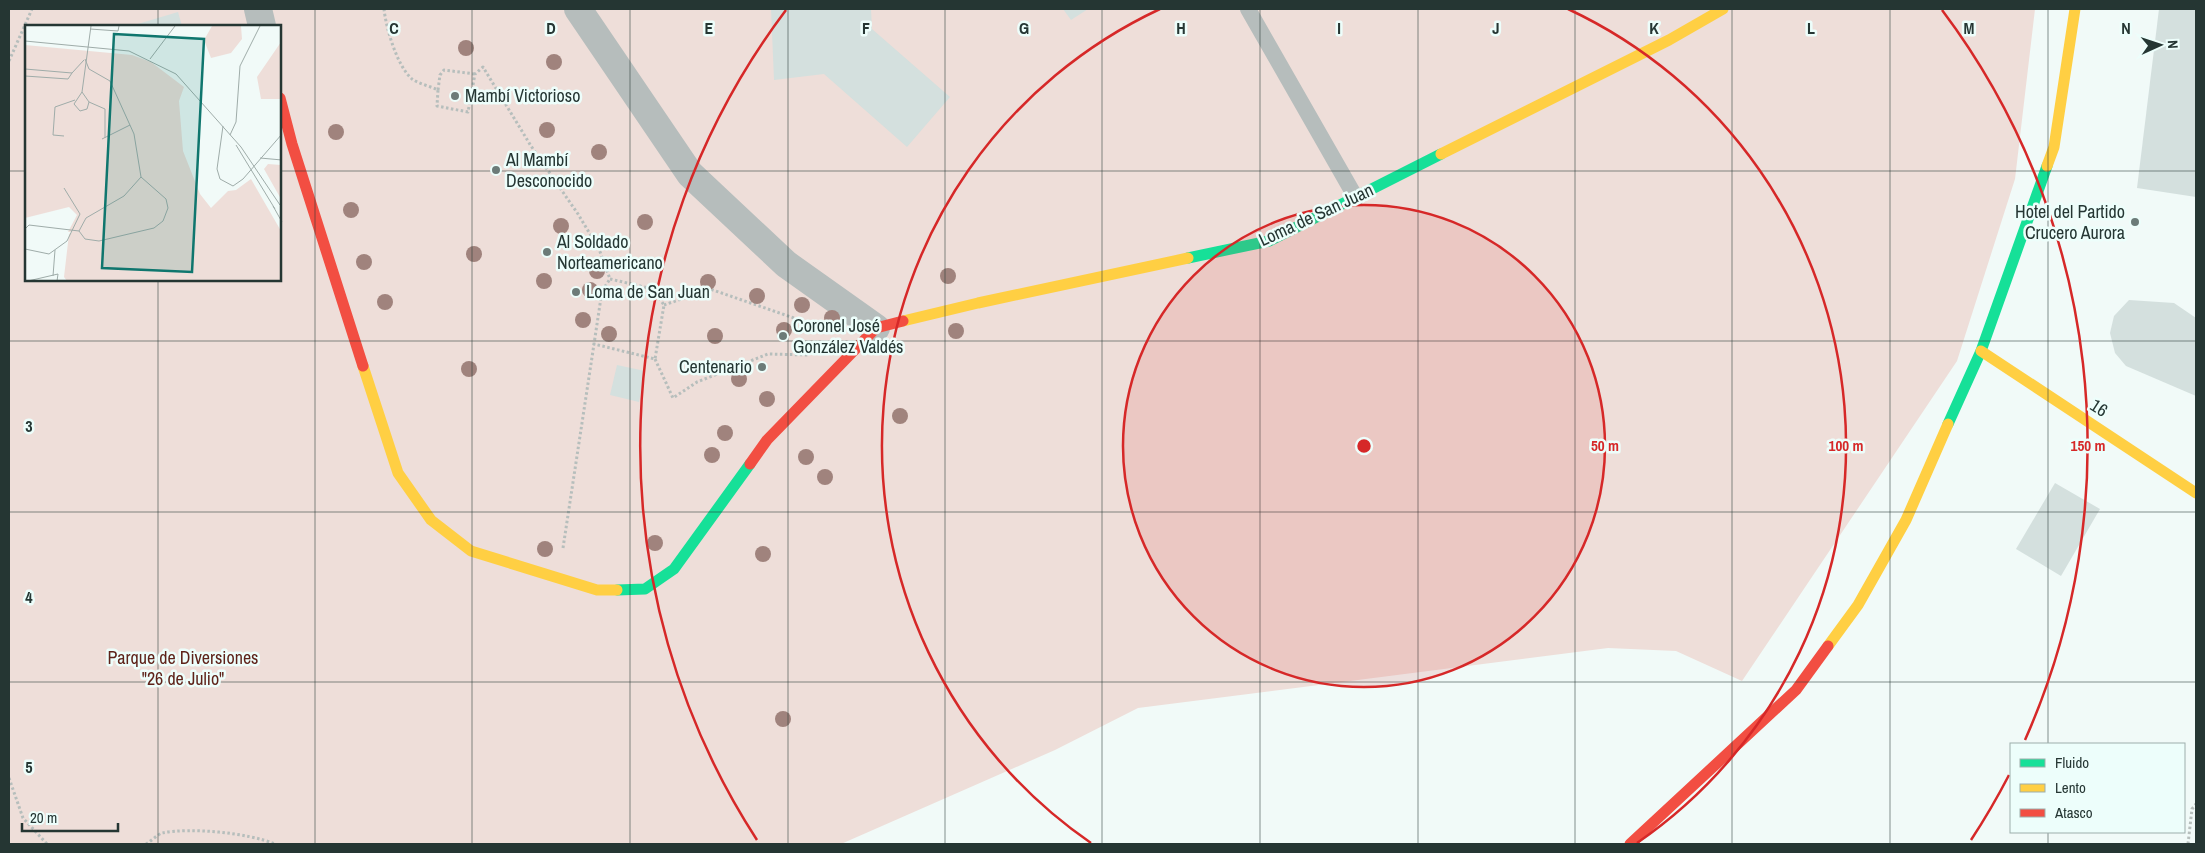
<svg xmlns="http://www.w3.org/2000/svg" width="2205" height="853" viewBox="0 0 2205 853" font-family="'Archivo Narrow',sans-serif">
  <rect width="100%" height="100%" fill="#f1faf8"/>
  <path fill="#eeded9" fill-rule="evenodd" d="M9,9H2035L2015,179L1957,361L1742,681L1676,651L1608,648L1138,708L1055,750L841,844H9ZM26,26H280V280H26Z"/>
  <g fill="#d4e0de">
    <polygon points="771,9 871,9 872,29 950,97 907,147 824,74 774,80"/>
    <polygon points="1063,9 1088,9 1071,20"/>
    <polygon points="2159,9 2196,9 2196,197 2137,188"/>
    <polygon points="178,12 182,26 131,26"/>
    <polygon points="2129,300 2174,303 2196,318 2196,396 2126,366 2115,353 2110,333 2114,316"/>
    <polygon points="617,365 645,371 639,402 610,395"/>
    <polygon points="2055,483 2100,509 2061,576 2016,549"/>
  </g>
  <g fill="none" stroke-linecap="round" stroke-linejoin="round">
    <g stroke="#b6bebc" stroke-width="3" stroke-dasharray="2.5 2.5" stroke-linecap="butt">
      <path d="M384,9C386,28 397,66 412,79C419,84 430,86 438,90L437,106L468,112L475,74L483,67L531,146L578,214L599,249L610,279"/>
      <polyline points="9,61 32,9"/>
      <polyline points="438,90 440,75 444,70 475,74"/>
      <polygon points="610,279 653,289 664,305 655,359 594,344 602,291"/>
      <polyline points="664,305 710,289 820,327"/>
      <polyline points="655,359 673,398 697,382 768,354 808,355"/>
      <polyline points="563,548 594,344"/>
      <polyline points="9,778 23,818 47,844"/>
      <path d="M146,844C151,841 157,835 162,833C190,827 249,833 275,844"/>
      <polyline points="2188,844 2192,809 2196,804"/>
    </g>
    <polyline stroke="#b6bdbc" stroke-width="16" points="1248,9 1356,198"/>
    <g stroke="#b6bdbc" stroke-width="28">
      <polyline points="258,9 262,26"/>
      <polyline points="578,9 690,174 786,264 876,328"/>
    </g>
    <g stroke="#16e098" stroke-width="11">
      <polyline points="1188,258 1269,241 1441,154"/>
      <polyline points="1948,424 1981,351 2047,166"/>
      <polyline points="617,590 645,589 674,569 750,464"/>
    </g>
    <g stroke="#ffcf43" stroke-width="11">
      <polyline points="1441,154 1669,40 1723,9"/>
      <polyline points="2047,166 2054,147 2075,9"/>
      <polyline points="903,321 978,303 1188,258"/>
      <polyline points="1981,351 2196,493"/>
      <polyline points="363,366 398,473 431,520 471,551 597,590 617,590"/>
      <polyline points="1828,646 1858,605 1906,520 1948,424"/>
    </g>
    <g stroke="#f24e42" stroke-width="11">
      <polyline points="280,98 292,144 363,366"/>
      <polyline points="750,464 767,440 876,328 903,321"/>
      <polyline points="1630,844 1796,690 1828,646"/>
    </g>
  </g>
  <g fill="#a0837d">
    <circle cx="466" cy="48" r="8"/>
    <circle cx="554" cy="62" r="8"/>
    <circle cx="547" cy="130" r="8"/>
    <circle cx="336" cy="132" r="8"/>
    <circle cx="599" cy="152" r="8"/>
    <circle cx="351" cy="210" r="8"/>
    <circle cx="645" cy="222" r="8"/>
    <circle cx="561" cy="226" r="8"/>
    <circle cx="474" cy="254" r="8"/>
    <circle cx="364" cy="262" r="8"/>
    <circle cx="597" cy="271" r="8"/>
    <circle cx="948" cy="276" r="8"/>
    <circle cx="544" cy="281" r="8"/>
    <circle cx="708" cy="282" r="8"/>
    <circle cx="590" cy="290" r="8"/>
    <circle cx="757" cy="296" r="8"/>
    <circle cx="385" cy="302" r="8"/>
    <circle cx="802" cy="305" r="8"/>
    <circle cx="832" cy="318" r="8"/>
    <circle cx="583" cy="320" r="8"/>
    <circle cx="784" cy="330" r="8"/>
    <circle cx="956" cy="331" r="8"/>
    <circle cx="609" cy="334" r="8"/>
    <circle cx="715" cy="336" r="8"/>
    <circle cx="469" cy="369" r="8"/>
    <circle cx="739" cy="379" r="8"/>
    <circle cx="767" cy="399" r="8"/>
    <circle cx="900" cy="416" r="8"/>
    <circle cx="725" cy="433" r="8"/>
    <circle cx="712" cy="455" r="8"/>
    <circle cx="806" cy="457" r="8"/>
    <circle cx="825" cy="477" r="8"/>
    <circle cx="655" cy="543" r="8"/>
    <circle cx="545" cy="549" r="8"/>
    <circle cx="763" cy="554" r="8"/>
    <circle cx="783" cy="719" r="8"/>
  </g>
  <path fill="none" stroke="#253633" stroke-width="1" stroke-opacity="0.55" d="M158,9V26M315,9V844M472,9V844M630,9V844M788,9V844M945,9V844M1102,9V844M1260,9V844M1418,9V844M1575,9V844M1732,9V844M1890,9V844M2048,9V744M9,171H26M280,171H2196M158,280V844M9,341H2196M9,512H2196M9,682H2196M2048,832V844"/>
  <circle cx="1364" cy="446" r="241" fill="#d62828" fill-opacity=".12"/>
  <g fill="none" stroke="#d62828" stroke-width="2.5">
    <circle cx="1364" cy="446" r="241"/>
    <path d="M1091 843A482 482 0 0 1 1160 9M1568 9A482 482 0 0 1 1637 843"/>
    <path d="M2009 775A724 724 0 0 1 1971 840M757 840A724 724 0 0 1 786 10M1942 10A724 724 0 0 1 2025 740"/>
  </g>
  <g fill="#6c7b78" stroke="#edfefb" stroke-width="2">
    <circle cx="455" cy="96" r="5"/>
    <circle cx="496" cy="170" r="5"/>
    <circle cx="2135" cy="222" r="5"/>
    <circle cx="547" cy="252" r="5"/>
    <circle cx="576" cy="292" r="5"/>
    <circle cx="783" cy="336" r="5"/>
    <circle cx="762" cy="367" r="5"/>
  </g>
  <g text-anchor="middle" stroke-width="5" stroke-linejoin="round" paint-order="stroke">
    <g font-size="18" fill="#253633" stroke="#edfefb" text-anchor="start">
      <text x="465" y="102">Mambí Victorioso</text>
      <text x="506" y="166">Al Mambí<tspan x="506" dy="21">Desconocido</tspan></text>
      <text x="2125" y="218" text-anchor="end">Hotel del Partido<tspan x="2125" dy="21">Crucero Aurora</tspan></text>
      <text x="557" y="248">Al Soldado<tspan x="557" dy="21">Norteamericano</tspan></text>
      <text x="586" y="298">Loma de San Juan</text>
      <text x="793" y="332">Coronel José<tspan x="793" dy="21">González Valdés</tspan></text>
      <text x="752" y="373" text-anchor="end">Centenario</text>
    </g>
    <g font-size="18" fill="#253633" stroke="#edfefb">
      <text transform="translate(1316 215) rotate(-25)" y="6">Loma de San Juan</text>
      <text transform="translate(2099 408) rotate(33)" y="6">16</text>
    </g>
    <g font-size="18" fill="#5e2219" stroke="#edfefb">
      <text x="183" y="664">Parque de Diversiones<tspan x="183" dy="21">"26 de Julio"</tspan></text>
    </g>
  </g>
  <g transform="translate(25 25)">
    <rect width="256" height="256" fill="#f1faf8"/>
    <path d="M187,1H216L217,14L206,28L186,33L179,15ZM256,17V74H236L232,52ZM0,20L107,30L126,37L159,62L154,76L158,126L175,169L186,183L203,166L211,165L226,154L256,206V256H42L39,252L44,209L47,207H43L52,190L44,182L0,193ZM243,139L256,140V174L239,144Z" fill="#eeded9"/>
    <path fill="none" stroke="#9faca9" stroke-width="1" d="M65,4L93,6L94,1M0,16L104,26L151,49L216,122L255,180M125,34L150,1M0,44L47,48L59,35M0,51L43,54L47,48M57,67L66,1M57,67L64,77L62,84L55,86L49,79ZM64,77L80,84V113M198,101L192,144L195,154L208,161L218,154L257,109M205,110L211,97L215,41L235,1M39,111L28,110L30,82L50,75M77,114L105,100M211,120L250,184M235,133L257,135M248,181L257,197M0,204L4,200L54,206M54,206L60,214L74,216L129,203L138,196L143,183L141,174L116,152L109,109L85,56L64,44L60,34M54,206L61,193L99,171L116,152M0,224L24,229L42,216L55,189L39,163M28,251L30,225M3,256L33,249L32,256"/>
    <path fill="#0f766e" fill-opacity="0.15" stroke="#0f766e" stroke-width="2.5" d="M89,9L179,14L167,247L77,243Z"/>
    <rect width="256" height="256" fill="none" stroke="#253633" stroke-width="2.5"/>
  </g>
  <g font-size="16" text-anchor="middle" font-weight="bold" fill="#253633" stroke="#edfefb" stroke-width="5" stroke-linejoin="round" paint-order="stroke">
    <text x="394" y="34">C</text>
    <text x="551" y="34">D</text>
    <text x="709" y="34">E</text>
    <text x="866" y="34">F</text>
    <text x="1024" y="34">G</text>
    <text x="1181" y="34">H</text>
    <text x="1339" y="34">I</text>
    <text x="1496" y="34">J</text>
    <text x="1654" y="34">K</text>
    <text x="1811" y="34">L</text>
    <text x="1969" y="34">M</text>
    <text x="2126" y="34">N</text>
    <text x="29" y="432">3</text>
    <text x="29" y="603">4</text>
    <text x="29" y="773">5</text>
  </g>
  <circle cx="1364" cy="446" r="8" fill="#d62828" stroke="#edfefb" stroke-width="2.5"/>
  <g font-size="15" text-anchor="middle" font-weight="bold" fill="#d62828" stroke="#edfefb" stroke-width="5" stroke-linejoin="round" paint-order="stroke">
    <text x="1605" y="451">50 m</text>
    <text x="1846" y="451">100 m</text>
    <text x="2088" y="451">150 m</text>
  </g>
  <rect width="2205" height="853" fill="none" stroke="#253633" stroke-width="20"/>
  <rect x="2010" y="743" width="175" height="90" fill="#edfefb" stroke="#9daeab"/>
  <rect x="2020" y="759" width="25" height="8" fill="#16e098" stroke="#9daeab"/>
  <text x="2055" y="768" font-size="15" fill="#253633">Fluido</text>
  <rect x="2020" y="784" width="25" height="8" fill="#ffcf43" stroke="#9daeab"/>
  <text x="2055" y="793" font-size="15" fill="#253633">Lento</text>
  <rect x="2020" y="809" width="25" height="8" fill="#f24e42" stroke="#9daeab"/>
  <text x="2055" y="818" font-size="15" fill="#253633">Atasco</text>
  <g transform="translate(2160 45) rotate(87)" stroke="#edfefb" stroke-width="4" paint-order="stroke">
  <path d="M0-4L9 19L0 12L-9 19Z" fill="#253633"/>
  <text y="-8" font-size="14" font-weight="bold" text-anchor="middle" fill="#253633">N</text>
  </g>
  <path d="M22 823v8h96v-8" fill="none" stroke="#253633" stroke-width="2.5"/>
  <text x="30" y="823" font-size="15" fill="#253633" stroke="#edfefb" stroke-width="4" paint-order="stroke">20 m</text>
</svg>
